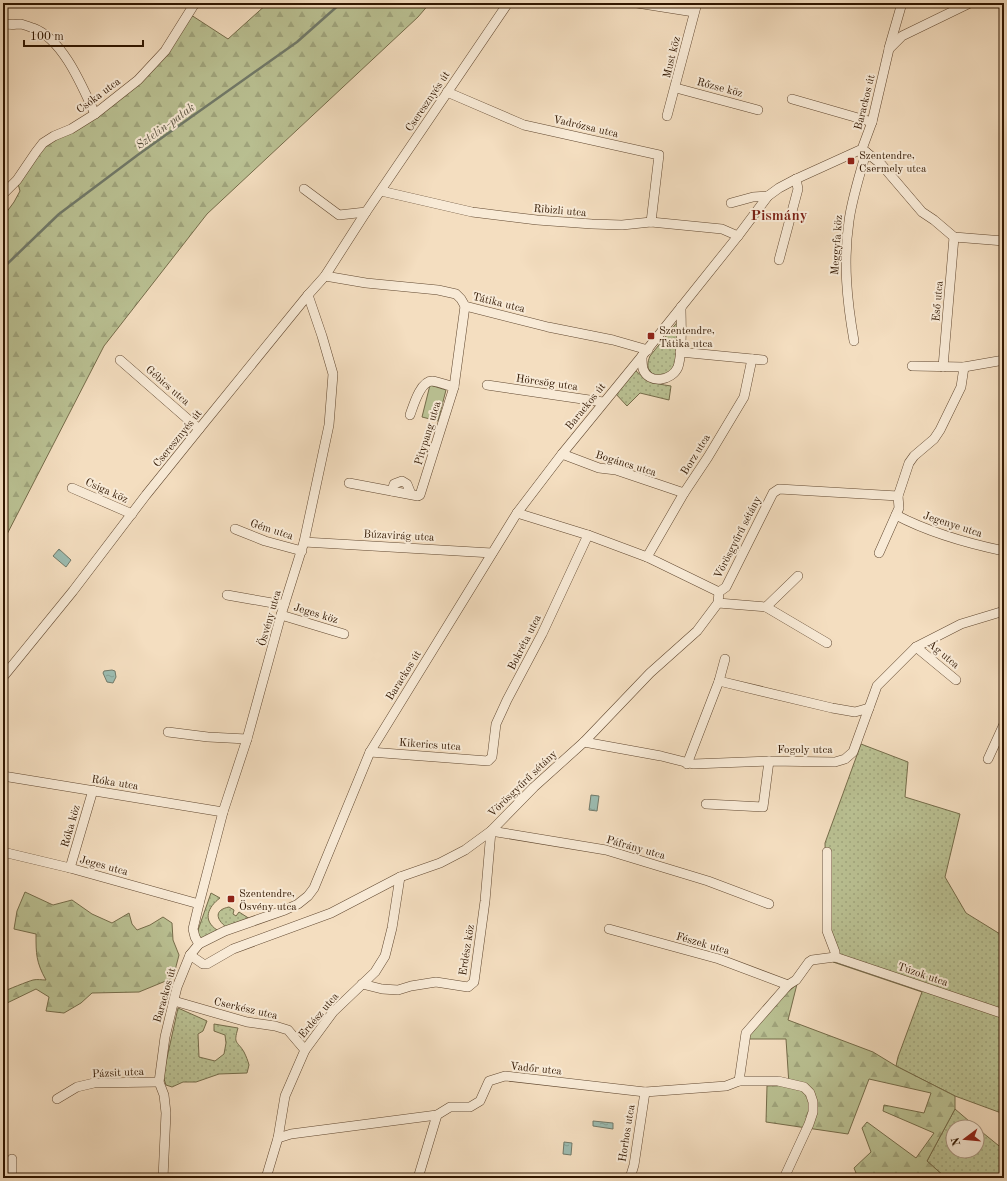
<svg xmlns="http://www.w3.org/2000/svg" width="1007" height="1181" viewBox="0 0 1007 1181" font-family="'Old Standard TT',serif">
  <defs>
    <pattern id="green-dots" width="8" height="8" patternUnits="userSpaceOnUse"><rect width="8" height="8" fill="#bac193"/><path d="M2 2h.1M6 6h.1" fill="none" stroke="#a0a57d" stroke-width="1.8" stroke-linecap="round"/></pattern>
    <pattern id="forest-firs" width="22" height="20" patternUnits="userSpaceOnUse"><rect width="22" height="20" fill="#bac193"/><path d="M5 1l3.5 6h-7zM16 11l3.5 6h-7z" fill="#a0a57d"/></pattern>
    <pattern id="water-ripples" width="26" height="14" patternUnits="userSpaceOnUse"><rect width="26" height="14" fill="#9cbcb1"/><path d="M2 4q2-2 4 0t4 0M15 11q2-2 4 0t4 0" fill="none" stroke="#87a196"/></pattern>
  </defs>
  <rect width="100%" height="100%" fill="#f4dec0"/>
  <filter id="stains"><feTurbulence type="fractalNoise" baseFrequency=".005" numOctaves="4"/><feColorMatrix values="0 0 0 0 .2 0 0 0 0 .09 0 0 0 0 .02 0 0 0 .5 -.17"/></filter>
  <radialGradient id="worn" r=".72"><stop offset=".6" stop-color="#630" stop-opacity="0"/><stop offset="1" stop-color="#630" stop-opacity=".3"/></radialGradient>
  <g fill="url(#green-dots)" stroke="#756c4a">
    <path d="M679,320L677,356L673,369L661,377C649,374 645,368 650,356Z"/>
    <path d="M635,370C649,383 652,383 671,386L669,400L640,393L627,406L615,393Z"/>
    <polygon points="861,744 908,762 905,797 960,814 945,877 966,913 1000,934 1004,934 1004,1114 955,1096 896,1066 898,1057 922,992 833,962 827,930 825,843"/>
    <path d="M211,893L220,898C208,907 202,920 217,930L203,938L199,937L197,933Z"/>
    <path d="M229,907L234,910L233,914L236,916L239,912L250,919L226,927C216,919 214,910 229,907Z"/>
    <path d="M178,1008L207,1021L203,1031L198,1034L199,1057L215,1061L224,1054L226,1043L225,1035L214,1031V1024L238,1028C233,1045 237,1040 244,1052C246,1056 248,1061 249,1065L247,1073L219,1074L196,1082H183L172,1087L166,1085L163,1076Z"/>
    <polygon points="955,1109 976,1127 953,1127 953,1151 977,1151 977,1128 1004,1150 1004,1178 946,1178 927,1161"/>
  </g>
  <g fill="url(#forest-firs)" stroke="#756c4a">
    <polygon points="268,3 430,3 418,17 207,214 104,346 3,542 3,217 14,202 20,191 17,180 36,152 138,80 188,13 228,39"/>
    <path d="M25,892L53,905L72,900L92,914L112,923L129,913L132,924L137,930L150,925L163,917L172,923L173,940L179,955L173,978L139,992L92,993L81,1003L64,1013L46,1011L49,997L36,989L5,1004L3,1002V992C6,990 29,981 33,980C37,979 42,980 46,980C36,962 36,954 36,934L14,929L17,911Z"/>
    <polygon points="797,984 788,1020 873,1052 896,1066 955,1096 955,1109 927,1161 946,1178 858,1178 854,1168 871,1152 862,1128 867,1122 916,1158 934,1133 883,1111 884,1105 924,1113 931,1093 869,1079 848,1134 766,1122 767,1086 789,1085 786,1039 747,1039 743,1033"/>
  </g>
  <polygon fill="#bac193" stroke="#756c4a" points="430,385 446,390 438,421 422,417"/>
  <g fill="url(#water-ripples)" stroke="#717a6a">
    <polygon points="59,549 71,560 66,567 53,556"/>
    <polygon points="112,670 115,671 116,677 113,683 107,682 103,673 104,671"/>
    <polygon points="591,795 599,796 597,811 589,810"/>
    <polygon points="593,1121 613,1123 613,1129 593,1126"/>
    <polygon points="564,1142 572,1143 571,1155 563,1154"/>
  </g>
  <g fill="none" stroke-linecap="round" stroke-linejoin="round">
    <polyline stroke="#717a6a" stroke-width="2.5" points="3,268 59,214 139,154 297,42 341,3"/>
    <defs>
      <g id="minor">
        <polyline points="637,3 694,12"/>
        <path d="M3,23C10,26 15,24 21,24C25,25 30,27 33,28C63,39 82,86 95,114"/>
        <polyline points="889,48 902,3"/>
        <polyline points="676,88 758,110"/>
        <polyline points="447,92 524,125 659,155 651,222"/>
        <polyline points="792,99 872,122"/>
        <polyline points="667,116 697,3"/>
        <polyline points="862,149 881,164 922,212 934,220 954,237 1004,241"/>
        <polyline points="304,189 339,215 366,212"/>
        <polyline points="381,191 472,212 537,220 592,224 622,225 651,222 722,229 738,236"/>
        <polyline points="3,194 17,180 36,152 43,143 54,136 71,129 95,114 138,80 165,51 195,3"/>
        <polyline points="731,203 753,197 768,196"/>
        <polyline points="779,260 798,189 796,179"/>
        <polyline points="325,276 366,283 438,290 456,294 461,299 465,306 548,327 613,340 648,350"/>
        <path d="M854,341C847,301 843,262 849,221C852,198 860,175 866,152"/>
        <polyline points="680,352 763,360"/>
        <path d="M642,356C642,360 642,365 643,369C649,385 672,381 678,367C683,352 681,323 681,307"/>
        <polyline points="120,360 199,429"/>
        <polyline points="912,366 964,367 1004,360"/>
        <polyline points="943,367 954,237"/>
        <polyline points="487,385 603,402"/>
        <path d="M410,415C413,407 420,381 432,381C439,382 447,385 454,387"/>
        <polyline points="562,454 599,468 616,470 684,493"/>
        <polyline points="349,483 418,496 420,495 454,387 465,306"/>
        <polyline points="72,488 132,514"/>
        <polyline points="392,491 394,484 402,481 407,484 411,494"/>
        <polyline points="517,513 588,535 647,557"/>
        <path d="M896,515C930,533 966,543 1004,551"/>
        <polyline points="235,529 265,541 302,551"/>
        <polyline points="304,542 492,553"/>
        <polyline points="879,553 899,508 898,496 909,463 914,456 934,439 940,430 961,387 964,367"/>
        <polyline points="719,592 647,557 684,493 708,457 744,397 752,359"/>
        <polyline points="227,595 284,605"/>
        <polyline points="718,603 766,607 798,576"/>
        <polyline points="766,607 827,643"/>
        <polyline points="281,615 344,634"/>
        <polyline points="916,647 956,680"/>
        <polyline points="3,677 73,591 146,495 204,423 308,295 325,276 366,212 508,3"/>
        <polyline points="719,681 832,708 855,712 869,708"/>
        <polyline points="168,732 208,737 247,739"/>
        <polyline points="584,742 661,756 693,764 769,761 835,762 845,759 853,752 877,686 916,647 961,624 1004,611"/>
        <polyline points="370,752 488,761 492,757 496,724 507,700 542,634 588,535"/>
        <polyline points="988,759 1004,724"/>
        <polyline points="687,764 719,681 725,659"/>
        <polyline points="3,776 223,812"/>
        <polyline points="706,804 763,807 769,761"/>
        <polyline points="3,852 70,868 199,904"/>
        <polyline points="827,852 827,931 835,952 835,957"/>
        <polyline points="70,868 93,790"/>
        <polyline points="609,929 719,959 788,985"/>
        <polyline points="199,944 195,937 193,929 199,904 223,812 247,739 281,615 304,542 329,425 333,374 322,336 308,295"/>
        <polyline points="190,955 203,964 207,964 233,949 331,913 400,877 440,863 465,850 491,831 534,787 584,742 650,673 697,631 718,603 719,592 726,587 773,493 779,489 898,496"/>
        <polyline points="362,984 382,989 398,990 411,986 436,982 468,987 474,982 485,901 491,831 606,850 708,881 769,904"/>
        <polyline points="174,1001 247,1022 275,1026 288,1030 305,1050"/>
        <polyline points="739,1081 746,1033 788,985 796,980 809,962 812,960 835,957 1004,1014"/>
        <polyline points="57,1099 77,1087 94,1083 159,1082"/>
        <polyline points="278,1138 291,1134 437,1115 450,1107 470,1107 480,1101 489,1081 505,1076 645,1092 726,1086 739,1081 778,1081 804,1087 810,1093 813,1102 813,1112 809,1124 784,1178"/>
        <polyline points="12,1178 12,1159"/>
        <polyline points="163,1178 166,1113 164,1095 159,1082 165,1037 177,987 190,955 199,944 225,931 285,910 298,904 308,896 314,888 370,752 517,513 562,454 642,356 738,236 768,196 779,188 796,179 862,149 872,122 889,49 902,36 970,3"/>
        <polyline points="266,1178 278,1138 285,1096 305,1050 333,1012 375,972 385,956 392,928 400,877"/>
        <polyline points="418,1178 437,1115"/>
        <polyline points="630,1178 634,1165 645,1092"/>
      </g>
    </defs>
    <use href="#minor" stroke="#614830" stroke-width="10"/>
    <use href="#minor" stroke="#f8ead6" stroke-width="9"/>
  </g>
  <g fill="#8f2418" stroke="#f8ead6" stroke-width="1.5">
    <rect x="847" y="157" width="8" height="8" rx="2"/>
    <rect x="647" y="332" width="8" height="8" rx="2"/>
    <rect x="227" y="895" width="8" height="8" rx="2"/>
  </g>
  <g text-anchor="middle" stroke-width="4" stroke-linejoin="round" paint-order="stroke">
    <g font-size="11" fill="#301600" stroke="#f8ead6">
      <text transform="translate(671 57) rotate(-76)" y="4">Must köz</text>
      <text transform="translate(720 87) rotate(15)" y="4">Rőzse köz</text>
      <text transform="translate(98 95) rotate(-37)" y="4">Csóka utca</text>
      <text transform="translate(427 101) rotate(-56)" y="4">Cseresznyés út</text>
      <text transform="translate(864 102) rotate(-76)" y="4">Barackos út</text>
      <text transform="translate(586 126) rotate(13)" y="4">Vadrózsa utca</text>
      <text transform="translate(560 210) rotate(5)" y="4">Ribizli utca</text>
      <text transform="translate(836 245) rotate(-86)" y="4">Meggyfa köz</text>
      <text transform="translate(937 301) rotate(-85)" y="4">Eső utca</text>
      <text transform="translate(499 302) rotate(14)" y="4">Tátika utca</text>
      <text transform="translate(547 382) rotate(8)" y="4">Hörcsög utca</text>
      <text transform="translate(168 385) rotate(41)" y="4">Gébics utca</text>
      <text transform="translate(585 406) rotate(-51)" y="4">Barackos út</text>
      <text transform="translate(427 433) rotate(-73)" y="4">Pitypang utca</text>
      <text transform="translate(177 438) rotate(-51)" y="4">Cseresznyés út</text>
      <text transform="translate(695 454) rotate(-58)" y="4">Borz utca</text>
      <text transform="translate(626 463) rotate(17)" y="4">Bogáncs utca</text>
      <text transform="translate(107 490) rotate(24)" y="4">Csiga köz</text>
      <text transform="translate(953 524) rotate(18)" y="4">Jegenye utca</text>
      <text transform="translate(272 529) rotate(18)" y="4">Gém utca</text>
      <text transform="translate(399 535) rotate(3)" y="4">Búzavirág utca</text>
      <text transform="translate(737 537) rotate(-63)" y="4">Vörösgyűrű sétány</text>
      <text transform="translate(316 613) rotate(17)" y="4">Jeges köz</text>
      <text transform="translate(269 618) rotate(-74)" y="4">Ösvény utca</text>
      <text transform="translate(524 642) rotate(-63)" y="4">Bokréta utca</text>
      <text transform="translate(944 654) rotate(40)" y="4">Ág utca</text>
      <text transform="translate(403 675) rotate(-58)" y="4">Barackos út</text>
      <text transform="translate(430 744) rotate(4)" y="4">Kikerics utca</text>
      <text x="805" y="753">Fogoly utca</text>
      <text transform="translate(115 782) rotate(9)" y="4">Róka utca</text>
      <text transform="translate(522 783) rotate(-44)" y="4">Vörösgyűrű sétány</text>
      <text transform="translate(70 826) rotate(-74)" y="4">Róka köz</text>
      <text transform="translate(636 847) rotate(16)" y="4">Páfrány utca</text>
      <text transform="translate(104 865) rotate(15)" y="4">Jeges utca</text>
      <text transform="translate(703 943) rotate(16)" y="4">Fészek utca</text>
      <text transform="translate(466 950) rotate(-81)" y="4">Erdész köz</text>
      <text transform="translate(923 974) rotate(19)" y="4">Túzok utca</text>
      <text transform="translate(164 995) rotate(-74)" y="4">Barackos út</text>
      <text transform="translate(246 1008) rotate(13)" y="4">Cserkész utca</text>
      <text transform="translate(318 1015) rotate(-50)" y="4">Erdész utca</text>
      <text transform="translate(536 1068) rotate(6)" y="4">Vadőr utca</text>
      <text transform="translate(118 1072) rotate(-3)" y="4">Pázsit utca</text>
      <text transform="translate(626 1133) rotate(-81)" y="4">Horhos utca</text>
    </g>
    <g font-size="11" fill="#301600" stroke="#f8ead6" text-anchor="start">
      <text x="859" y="159">Szentendre,<tspan x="859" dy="13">Csermely utca</tspan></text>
      <text x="659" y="334">Szentendre,<tspan x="659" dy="13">Tátika utca</tspan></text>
      <text x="239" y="897">Szentendre,<tspan x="239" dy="13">Ösvény utca</tspan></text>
    </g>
    <g font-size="12" font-style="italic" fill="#56503e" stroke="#f8ead6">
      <text transform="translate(165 126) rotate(-36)" y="4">Sztelin-patak</text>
    </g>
    <g font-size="15" font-weight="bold" fill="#7a1f14" stroke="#f8ead6">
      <text x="779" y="220">Pismány</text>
    </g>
  </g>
  <rect width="1007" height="1181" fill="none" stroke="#f4dec0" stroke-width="16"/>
  <rect x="4" y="4" width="999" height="1173" fill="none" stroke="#301600" stroke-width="2"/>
  <rect x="8" y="8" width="991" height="1165" fill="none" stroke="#301600"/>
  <g transform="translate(965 1139) rotate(254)"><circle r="19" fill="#f8ead6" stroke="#a89580"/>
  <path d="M0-3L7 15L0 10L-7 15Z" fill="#8f2418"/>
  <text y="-6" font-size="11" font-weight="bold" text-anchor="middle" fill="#301600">N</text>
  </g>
  <path d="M24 40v6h119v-6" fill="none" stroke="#301600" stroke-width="2"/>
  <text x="30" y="40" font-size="12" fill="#301600" stroke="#f8ead6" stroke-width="3" paint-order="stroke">100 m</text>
  <rect width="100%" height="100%" filter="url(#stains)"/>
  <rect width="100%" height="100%" fill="url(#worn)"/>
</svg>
